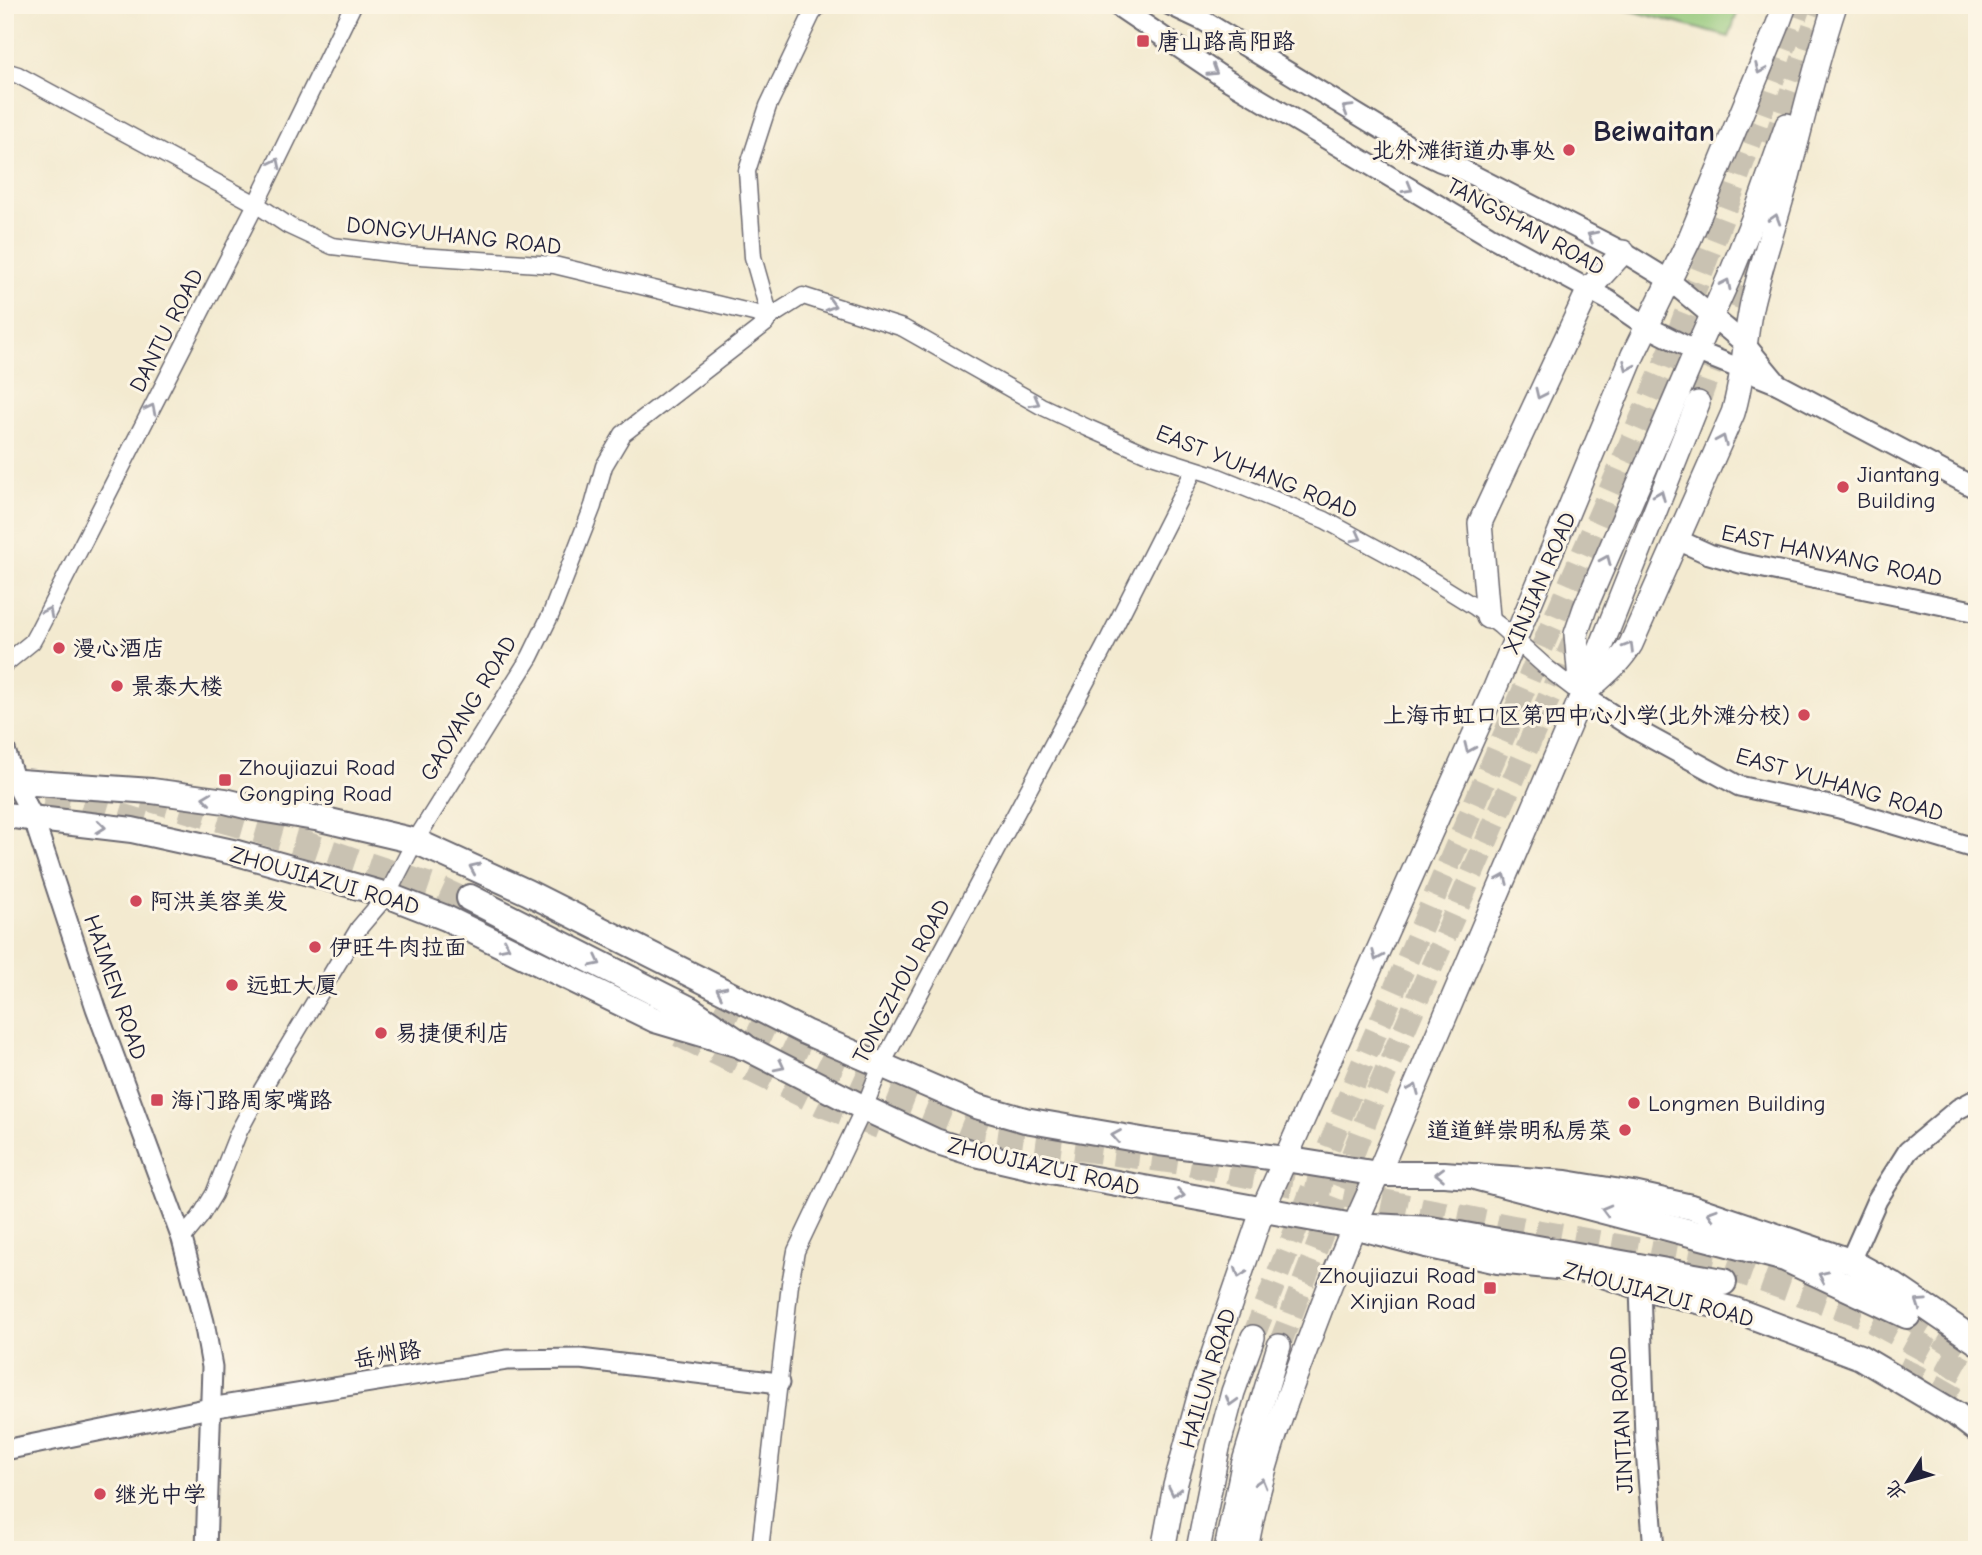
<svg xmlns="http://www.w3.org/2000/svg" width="1982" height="1555" viewBox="0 0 1982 1555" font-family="'Comic Neue','LXGW WenKai TC',sans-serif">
  <rect width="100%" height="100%" fill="#fcf5e5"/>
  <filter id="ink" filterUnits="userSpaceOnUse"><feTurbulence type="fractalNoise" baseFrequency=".0143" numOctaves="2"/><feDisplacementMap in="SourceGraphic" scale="14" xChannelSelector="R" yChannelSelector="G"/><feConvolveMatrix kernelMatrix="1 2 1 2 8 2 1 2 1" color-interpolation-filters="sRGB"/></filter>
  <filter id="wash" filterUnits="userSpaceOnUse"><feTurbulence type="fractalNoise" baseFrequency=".00686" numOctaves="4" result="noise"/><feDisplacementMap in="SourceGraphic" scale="28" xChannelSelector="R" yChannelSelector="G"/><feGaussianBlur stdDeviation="1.57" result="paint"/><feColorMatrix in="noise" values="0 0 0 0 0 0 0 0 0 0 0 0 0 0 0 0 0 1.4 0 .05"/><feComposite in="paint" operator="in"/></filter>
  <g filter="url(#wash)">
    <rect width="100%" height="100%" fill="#f3ead0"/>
    <polygon fill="#91c678" stroke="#5a745a" stroke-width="2" points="1609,5 1740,5 1729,37"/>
  </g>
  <g filter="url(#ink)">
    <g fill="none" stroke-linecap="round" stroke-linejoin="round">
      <g stroke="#c9c2b2" stroke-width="23" stroke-dasharray="23 11" stroke-linecap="butt">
        <polyline points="1773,145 1821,5"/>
        <polyline points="1698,403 1721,339 1751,247"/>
        <polyline points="1253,1337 1358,1074 1680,328 1729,201 1800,5"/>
        <polyline points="1279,1346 1374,1099 1578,631"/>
      </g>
      <g stroke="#c9c2b2" stroke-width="26" stroke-dasharray="26 13" stroke-linecap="butt">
        <polyline points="5,793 75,802 156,827"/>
        <polyline points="144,797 302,843 439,889 489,912"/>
        <polyline points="711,1015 867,1088 984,1135 1183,1162 1513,1228 1725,1266 1863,1315 1977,1377"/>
        <polyline points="679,1034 822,1104 885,1128"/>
        <polyline points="1907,1315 1972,1355"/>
        <polyline points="1898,1369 1926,1382 1977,1412"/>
      </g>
      <defs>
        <g id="minor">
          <polyline points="5,71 18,75 256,204 289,226 332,246 405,255 554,265 770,317"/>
          <polyline points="770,317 753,257 747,171 768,106 812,14 819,5"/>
          <polyline points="5,664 32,642 37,633 256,204 353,5"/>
          <polyline points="182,1239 200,1217 214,1194 239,1131 254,1103 359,928 387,895 415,841 530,657 551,614 593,506 604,466 623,434 765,324 770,317 803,296 903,328 1041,406 1088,428 1145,453 1211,474 1325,520 1404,563 1475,607 1500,626 1547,668 1582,695"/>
          <polyline points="760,1550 790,1284 796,1251 864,1108 881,1066 1103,650 1194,470"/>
        </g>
        <g id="tertiary">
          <polyline points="1116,5 1221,76 1488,235 1608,300 1646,326 1696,351 1778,384 1977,489"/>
          <polyline points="1170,5 1204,21 1416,150 1439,161 1463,170 1500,189 1623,252 1669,280 1745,344 1778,384"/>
          <polyline points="1678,540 1709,554 1740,563 1977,612"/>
          <polyline points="1582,695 1633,728 1739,786 1839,808 1977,849"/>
          <polyline points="5,750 15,782 33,817 96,1008 182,1239 204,1322 212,1367 206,1550"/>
          <polyline points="1850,1261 1877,1200 1908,1151 1958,1109 1977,1099"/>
          <polyline points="1640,1287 1645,1438 1654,1550"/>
          <polyline points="5,1450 210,1408 507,1360 580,1359 779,1383"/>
        </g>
        <g id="secondary">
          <polyline points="1488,617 1480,523 1589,289 1623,252"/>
          <polyline points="1581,692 1576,634 1585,608 1696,351 1732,271 1759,204 1787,125"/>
          <path d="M1584,693C1601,678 1619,664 1631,644L1733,413C1744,377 1744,339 1752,303C1762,261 1776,221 1787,180C1802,122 1816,62 1835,5"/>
          <polyline points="1163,1550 1175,1486 1202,1386 1263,1209 1495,688 1633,355 1690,238 1777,27 1785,5"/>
          <polyline points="1198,1550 1218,1448 1233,1392 1253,1337"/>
          <polyline points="1226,1550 1243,1465 1279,1346"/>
          <path d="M1246,1550C1258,1481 1280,1416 1305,1351C1327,1291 1350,1232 1378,1174L1582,695L1698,403"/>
        </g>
        <g id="primary">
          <polyline points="5,781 152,791 225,801 254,808 321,819 415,841 527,892 805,1032 976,1106 1025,1120 1159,1143 1285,1159 1378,1174 1444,1174 1566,1183 1633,1194 1691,1207 1850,1261 1892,1284 1977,1342"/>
          <polyline points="5,815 132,830 237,853 387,895 446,918 655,1020 743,1046 864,1108 935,1141 976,1154 1045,1170 1353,1226 1426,1245 1498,1261 1587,1270 1640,1287 1735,1310 1860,1357 1956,1414 1977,1430"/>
        </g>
        <g id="trunk">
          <polyline points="470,898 690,1010 743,1046"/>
          <polyline points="1478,1177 1785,1258 1907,1315"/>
          <polyline points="1353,1226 1431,1230 1723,1282"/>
        </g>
      </defs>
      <use href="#minor" stroke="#6b686f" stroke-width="19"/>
      <use href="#tertiary" stroke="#6b686f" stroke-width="23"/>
      <use href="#secondary" stroke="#6b686f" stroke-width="26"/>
      <use href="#primary" stroke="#6b686f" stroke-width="28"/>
      <use href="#trunk" stroke="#6b686f" stroke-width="30"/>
      <use href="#minor" stroke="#fff" stroke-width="16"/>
      <use href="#tertiary" stroke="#fff" stroke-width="19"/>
      <use href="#secondary" stroke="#fff" stroke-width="23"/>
      <use href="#primary" stroke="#fff" stroke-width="24"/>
      <use href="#trunk" stroke="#fff" stroke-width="26"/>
    </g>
    <defs><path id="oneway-chevron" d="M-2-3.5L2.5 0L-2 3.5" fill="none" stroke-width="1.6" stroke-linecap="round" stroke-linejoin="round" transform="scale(1.75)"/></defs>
    <g stroke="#9c9ca7">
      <use href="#oneway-chevron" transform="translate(1760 69) rotate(113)"/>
      <use href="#oneway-chevron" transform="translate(1213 71) rotate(33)"/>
      <use href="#oneway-chevron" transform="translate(1347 109) rotate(-149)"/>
      <use href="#oneway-chevron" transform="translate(276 163) rotate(-64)"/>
      <use href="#oneway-chevron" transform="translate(1408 188) rotate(30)"/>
      <use href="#oneway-chevron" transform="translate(1775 219) rotate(-73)"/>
      <use href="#oneway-chevron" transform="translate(1592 236) rotate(-153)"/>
      <use href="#oneway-chevron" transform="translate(1726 284) rotate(-64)"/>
      <use href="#oneway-chevron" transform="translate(831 305) rotate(16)"/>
      <use href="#oneway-chevron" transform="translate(1628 366) rotate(113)"/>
      <use href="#oneway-chevron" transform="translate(1540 394) rotate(115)"/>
      <use href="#oneway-chevron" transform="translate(1035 402) rotate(28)"/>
      <use href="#oneway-chevron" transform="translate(151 409) rotate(-63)"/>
      <use href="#oneway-chevron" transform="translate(1722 440) rotate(-67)"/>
      <use href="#oneway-chevron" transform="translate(1660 495) rotate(-68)"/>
      <use href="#oneway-chevron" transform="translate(1357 537) rotate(28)"/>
      <use href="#oneway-chevron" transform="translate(1606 560) rotate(-67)"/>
      <use href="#oneway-chevron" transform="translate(48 612) rotate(-63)"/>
      <use href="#oneway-chevron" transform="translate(1629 647) rotate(-59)"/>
      <use href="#oneway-chevron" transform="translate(1469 748) rotate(114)"/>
      <use href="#oneway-chevron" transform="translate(207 798) rotate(-173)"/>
      <use href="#oneway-chevron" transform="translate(101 827) rotate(6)"/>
      <use href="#oneway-chevron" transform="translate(474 868) rotate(-156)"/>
      <use href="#oneway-chevron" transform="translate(1503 879) rotate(-67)"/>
      <use href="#oneway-chevron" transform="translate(505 946) rotate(26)"/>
      <use href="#oneway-chevron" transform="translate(1377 956) rotate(114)"/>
      <use href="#oneway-chevron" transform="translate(596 962) rotate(27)"/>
      <use href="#oneway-chevron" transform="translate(721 991) rotate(-154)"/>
      <use href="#oneway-chevron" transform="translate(780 1066) rotate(27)"/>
      <use href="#oneway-chevron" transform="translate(1414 1089) rotate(-67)"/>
      <use href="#oneway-chevron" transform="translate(1116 1136) rotate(-170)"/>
      <use href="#oneway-chevron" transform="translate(1440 1174) rotate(-179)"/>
      <use href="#oneway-chevron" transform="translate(1180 1195) rotate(10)"/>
      <use href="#oneway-chevron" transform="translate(1606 1210) rotate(-165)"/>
      <use href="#oneway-chevron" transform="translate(1712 1214) rotate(-162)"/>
      <use href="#oneway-chevron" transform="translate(1240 1273) rotate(109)"/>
      <use href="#oneway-chevron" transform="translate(1823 1276) rotate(-155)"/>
      <use href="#oneway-chevron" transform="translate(1920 1303) rotate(-146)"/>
      <use href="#oneway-chevron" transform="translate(1231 1401) rotate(106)"/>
      <use href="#oneway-chevron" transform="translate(1261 1483) rotate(-74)"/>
      <use href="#oneway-chevron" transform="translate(1174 1491) rotate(102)"/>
    </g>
  </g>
  <g fill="#d1495b" stroke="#fcf5e5" stroke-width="2.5">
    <rect x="1136" y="34" width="14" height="14" rx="3.5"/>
    <circle cx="1569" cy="150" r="7"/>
    <circle cx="1843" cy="487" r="7"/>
    <circle cx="59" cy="648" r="7"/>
    <circle cx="117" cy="686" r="7"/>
    <circle cx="1804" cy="715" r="7"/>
    <rect x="218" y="773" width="14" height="14" rx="3.5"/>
    <circle cx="136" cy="901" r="7"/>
    <circle cx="315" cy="947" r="7"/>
    <circle cx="232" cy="985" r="7"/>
    <circle cx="381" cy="1033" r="7"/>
    <rect x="150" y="1093" width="14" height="14" rx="3.5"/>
    <circle cx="1634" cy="1103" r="7"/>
    <circle cx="1625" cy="1130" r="7"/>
    <rect x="1483" y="1281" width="14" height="14" rx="3.5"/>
    <circle cx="100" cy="1494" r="7"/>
  </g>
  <g text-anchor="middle" stroke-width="6" stroke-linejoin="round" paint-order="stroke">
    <g font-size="23" fill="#22223b" stroke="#fcf5e5" text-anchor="start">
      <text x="1157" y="49">唐山路高阳路</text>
      <text x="1555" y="158" text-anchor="end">北外滩街道办事处</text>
      <text x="1857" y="482">Jiantang<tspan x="1857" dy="26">Building</tspan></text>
      <text x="73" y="656">漫心酒店</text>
      <text x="131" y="694">景泰大楼</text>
      <text x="1790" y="723" text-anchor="end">上海市虹口区第四中心小学(北外滩分校)</text>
      <text x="239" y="775">Zhoujiazui Road<tspan x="239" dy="26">Gongping Road</tspan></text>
      <text x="150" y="909">阿洪美容美发</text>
      <text x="329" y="955">伊旺牛肉拉面</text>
      <text x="246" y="993">远虹大厦</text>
      <text x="395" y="1041">易捷便利店</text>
      <text x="171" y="1108">海门路周家嘴路</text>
      <text x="1648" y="1111">Longmen Building</text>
      <text x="1611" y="1138" text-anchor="end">道道鲜崇明私房菜</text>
      <text x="1476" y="1283" text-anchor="end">Zhoujiazui Road<tspan x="1476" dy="26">Xinjian Road</tspan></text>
      <text x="114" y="1502">继光中学</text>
    </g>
    <g font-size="23" fill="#22223b" stroke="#fcf5e5">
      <text transform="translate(1526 226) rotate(29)" y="8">TANGSHAN ROAD</text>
      <text transform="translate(454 235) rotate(6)" y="8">DONGYUHANG ROAD</text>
      <text transform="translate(166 330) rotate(-63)" y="8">DANTU ROAD</text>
      <text transform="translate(1257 471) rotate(22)" y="8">EAST YUHANG ROAD</text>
      <text transform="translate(1832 555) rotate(12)" y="8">EAST HANYANG ROAD</text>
      <text transform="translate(1539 583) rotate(-67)" y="8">XINJIAN ROAD</text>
      <text transform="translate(468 708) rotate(-59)" y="8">GAOYANG ROAD</text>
      <text transform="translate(1840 784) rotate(16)" y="8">EAST YUHANG ROAD</text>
      <text transform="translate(325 880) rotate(16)" y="8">ZHOUJIAZUI ROAD</text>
      <text transform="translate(901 981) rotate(-62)" y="8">TONGZHOU ROAD</text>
      <text transform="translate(116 987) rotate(71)" y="8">HAIMEN ROAD</text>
      <text transform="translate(1044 1166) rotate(13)" y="8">ZHOUJIAZUI ROAD</text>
      <text transform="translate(1659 1294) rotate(15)" y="8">ZHOUJIAZUI ROAD</text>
      <text transform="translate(387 1354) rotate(-9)" y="8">岳州路</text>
      <text transform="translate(1207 1378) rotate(-73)" y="8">HAILUN ROAD</text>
      <text transform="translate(1621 1420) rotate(-93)" y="8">JINTIAN ROAD</text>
    </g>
    <g font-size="30" font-weight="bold" fill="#22223b" stroke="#fcf5e5">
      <text x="1654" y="141">Beiwaitan</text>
    </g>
  </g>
  <rect width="1982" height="1555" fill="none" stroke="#fcf5e5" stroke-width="28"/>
  <g transform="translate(1908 1481) rotate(233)" stroke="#fcf5e5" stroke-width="5" paint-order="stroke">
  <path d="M0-5L12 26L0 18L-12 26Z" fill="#22223b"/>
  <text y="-10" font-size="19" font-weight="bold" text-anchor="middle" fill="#22223b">北</text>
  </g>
</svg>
